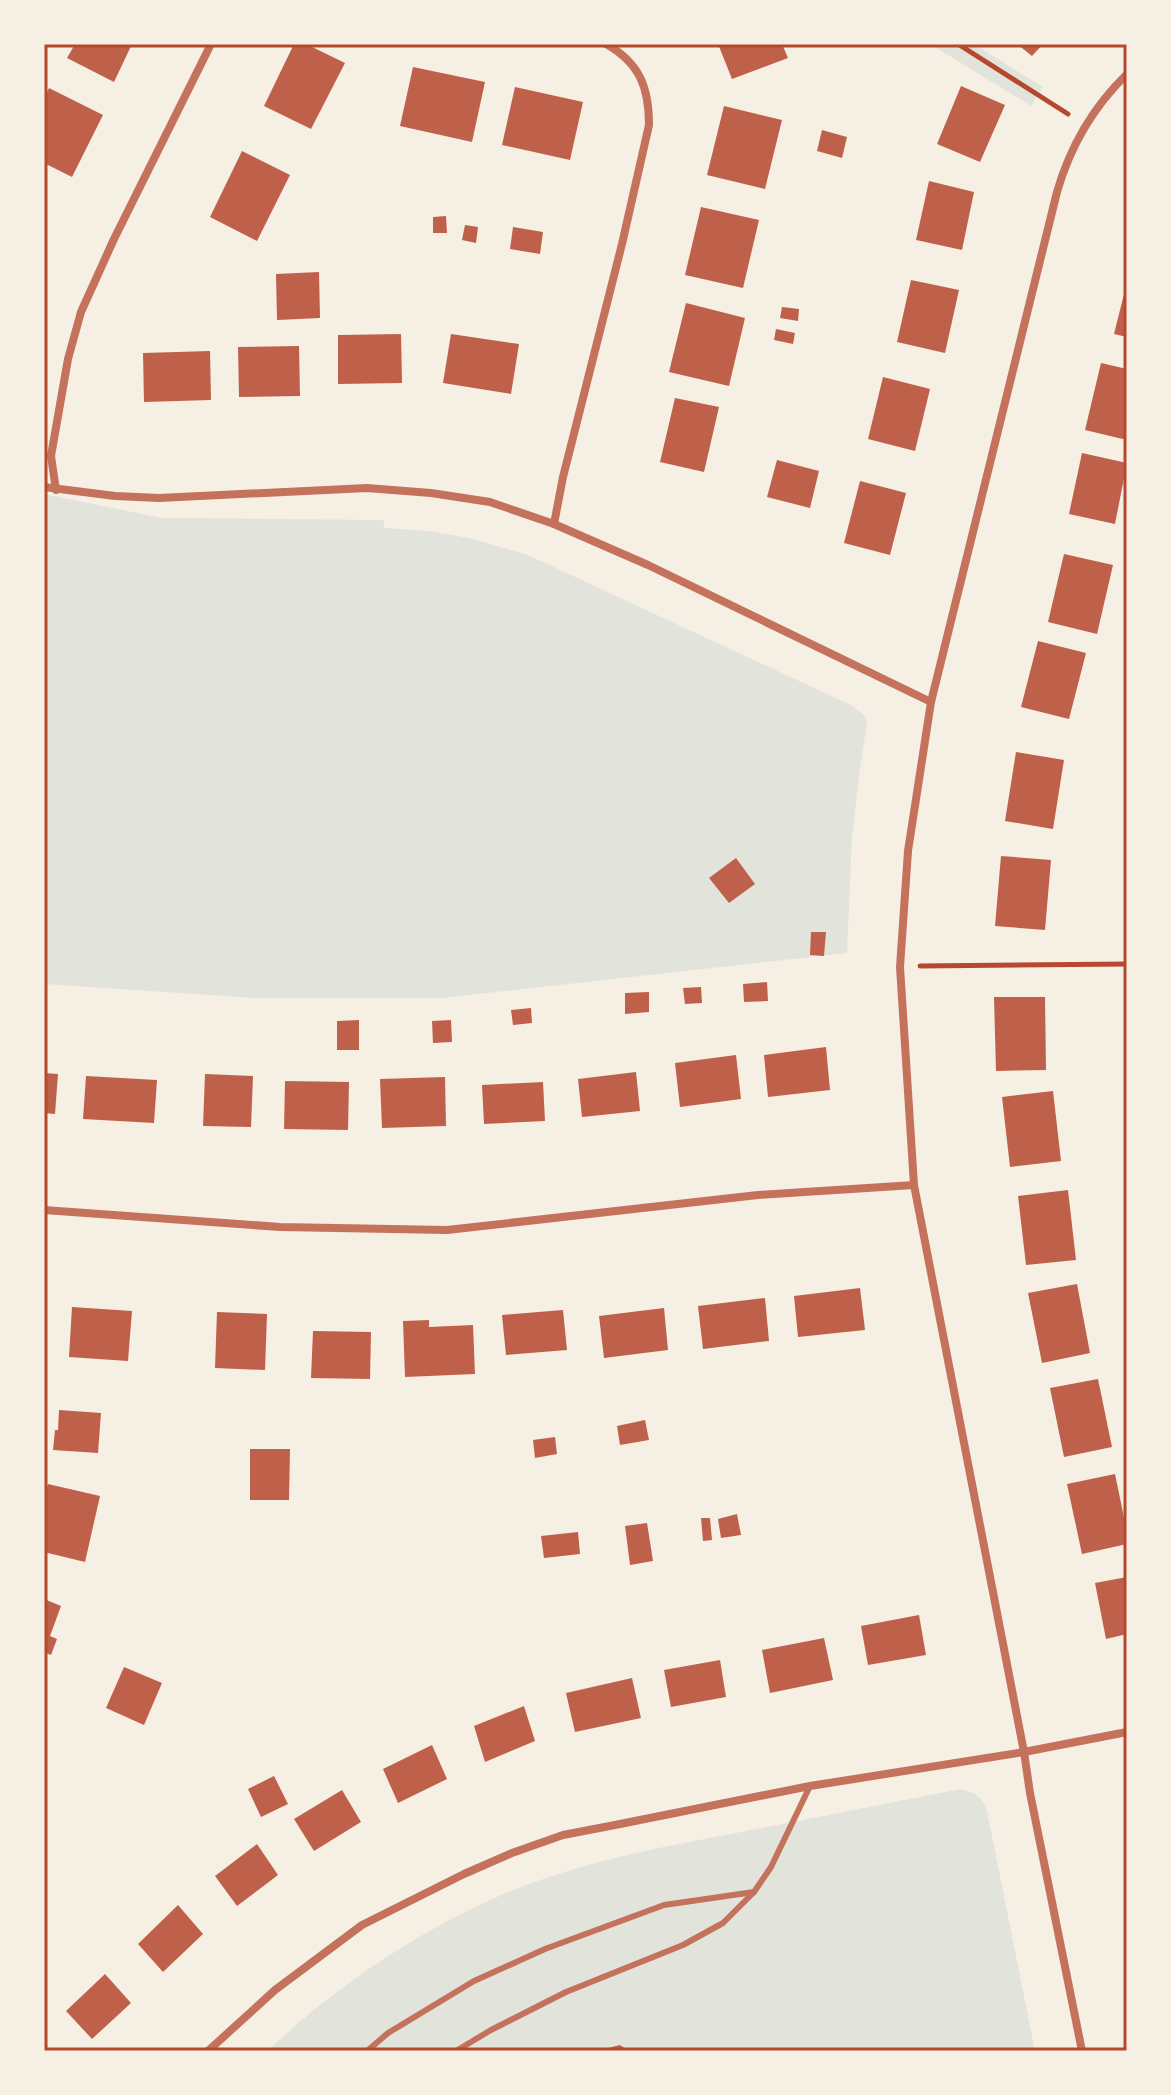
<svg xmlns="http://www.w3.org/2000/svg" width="1171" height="2095" viewBox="0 0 1171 2095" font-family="Signika,sans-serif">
  <rect width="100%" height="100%" fill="#f6efe4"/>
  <g fill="#e2e4dc">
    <polygon points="930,44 974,44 1043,87 1031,106"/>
    <polygon points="44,494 162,518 383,520 385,528 428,531 470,538 528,555 853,706 863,714 867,723 859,775 852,838 847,953 442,998 256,998 44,984"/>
    <path d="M961,1789C975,1792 983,1798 987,1811L1035,2051H267C336,1987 413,1934 499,1896C578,1862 662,1847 746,1831C818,1817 889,1803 961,1789Z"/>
  </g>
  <g fill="#bf614a">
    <polygon points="75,44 132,44 114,82 67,58"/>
    <polygon points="294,44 306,44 345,63 311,129 264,106"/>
    <polygon points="718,44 782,44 788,58 732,79"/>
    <polygon points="1017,44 1043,44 1032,56"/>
    <polygon points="413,67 485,82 472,142 400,126"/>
    <polygon points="961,86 1005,105 980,162 937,144"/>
    <polygon points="515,87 583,102 570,160 502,145"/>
    <polygon points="49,88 103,115 72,177 44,163 44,99"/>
    <polygon points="724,106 782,120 765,189 707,175"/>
    <polygon points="822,130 847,137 842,158 817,151"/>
    <polygon points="242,151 290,175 257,241 210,217"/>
    <polygon points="929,181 974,192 962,250 916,240"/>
    <polygon points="701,207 759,220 743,288 685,275"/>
    <polygon points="446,216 447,233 433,233 433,217"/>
    <polygon points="465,225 478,227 476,243 462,240"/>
    <polygon points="513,227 543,232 540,254 510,249"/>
    <polygon points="319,272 320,318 277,320 276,274"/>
    <polygon points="911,280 959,290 945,353 897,342"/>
    <polygon points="1126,286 1127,286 1127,337 1114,334"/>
    <polygon points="686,303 745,318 729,386 669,372"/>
    <polygon points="782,307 799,309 798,321 780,318"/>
    <polygon points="776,329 795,333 793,344 774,340"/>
    <polygon points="401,334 402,383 338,384 338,335"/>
    <polygon points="451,334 519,344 511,394 443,383"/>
    <polygon points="299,346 300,396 239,397 238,347"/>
    <polygon points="210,351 211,400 144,402 143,353"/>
    <polygon points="1101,363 1127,369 1127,440 1085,430"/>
    <polygon points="883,377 930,389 915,451 868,439"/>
    <polygon points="675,398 719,407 704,472 660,462"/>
    <polygon points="1082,453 1127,463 1115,524 1069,514"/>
    <polygon points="777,460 819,471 810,508 767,497"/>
    <polygon points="860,481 906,493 890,555 844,543"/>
    <polygon points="1064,554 1113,565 1097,634 1048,622"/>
    <polygon points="1038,641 1086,653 1069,719 1021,707"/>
    <polygon points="1016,752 1064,760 1053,829 1005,821"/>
    <polygon points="1001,856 1051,860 1045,930 995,926"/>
    <polygon points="736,858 755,884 729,903 709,878"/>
    <polygon points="811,932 826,932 824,956 810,955"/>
    <polygon points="767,982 768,1001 744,1002 743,984"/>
    <polygon points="701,987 702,1003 685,1004 683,988"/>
    <polygon points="649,992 649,1012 625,1014 625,993"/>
    <polygon points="994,997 1045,997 1046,1070 996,1071"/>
    <polygon points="531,1008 532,1023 513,1025 511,1010"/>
    <polygon points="359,1020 359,1050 337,1050 337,1021"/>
    <polygon points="451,1020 452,1042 433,1043 432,1021"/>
    <polygon points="826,1047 830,1090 768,1097 764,1055"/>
    <polygon points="736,1055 741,1099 680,1107 675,1063"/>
    <polygon points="636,1072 640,1111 582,1117 578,1079"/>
    <polygon points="44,1073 58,1074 55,1114 44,1113"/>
    <polygon points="205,1074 253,1076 251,1127 203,1126"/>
    <polygon points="86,1076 157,1080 154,1123 83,1119"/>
    <polygon points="445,1077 446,1126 382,1128 380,1079"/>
    <polygon points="285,1081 349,1082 348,1130 284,1129"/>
    <polygon points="543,1082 545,1121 484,1124 482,1085"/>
    <polygon points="1053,1091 1061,1161 1010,1167 1002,1097"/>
    <polygon points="1068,1190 1076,1260 1026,1265 1018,1196"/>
    <polygon points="1077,1284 1090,1353 1042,1363 1028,1293"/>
    <polygon points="860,1288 865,1330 798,1337 794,1296"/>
    <polygon points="765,1298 769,1341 703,1349 698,1306"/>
    <polygon points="72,1307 132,1311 128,1361 69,1357"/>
    <polygon points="664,1308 668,1350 604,1358 599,1316"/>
    <polygon points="563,1310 567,1350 506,1355 502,1315"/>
    <polygon points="217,1312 267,1314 265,1370 215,1368"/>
    <polygon points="429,1320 429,1327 473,1325 475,1374 405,1377 403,1321"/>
    <polygon points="313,1331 371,1332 370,1379 311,1378"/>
    <polygon points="1098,1379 1112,1447 1064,1457 1050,1388"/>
    <polygon points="59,1410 101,1413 98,1453 53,1450 55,1430 58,1430"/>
    <polygon points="645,1420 649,1440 620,1445 617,1426"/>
    <polygon points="555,1437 557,1454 535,1458 533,1440"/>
    <polygon points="250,1449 290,1449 289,1500 250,1500"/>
    <polygon points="1115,1474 1127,1532 1127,1544 1082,1554 1067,1484"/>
    <polygon points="48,1484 100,1496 85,1562 44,1552 44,1499"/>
    <polygon points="737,1514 741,1535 721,1538 718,1519"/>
    <polygon points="701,1518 710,1518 712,1540 703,1541"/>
    <polygon points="647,1523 653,1561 630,1565 625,1526"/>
    <polygon points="578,1532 580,1554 544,1558 541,1536"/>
    <polygon points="1127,1577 1127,1634 1106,1639 1095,1583"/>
    <polygon points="44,1599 61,1606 50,1636 57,1639 51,1655 44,1652"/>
    <polygon points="919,1615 926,1655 868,1665 861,1626"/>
    <polygon points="824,1638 833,1680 770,1693 762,1650"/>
    <polygon points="720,1660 726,1697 671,1707 664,1670"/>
    <polygon points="124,1667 162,1683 144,1725 106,1708"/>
    <polygon points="632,1678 641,1718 575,1732 566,1693"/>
    <polygon points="524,1706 535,1741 485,1762 474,1726"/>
    <polygon points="432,1745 447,1779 398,1803 383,1769"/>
    <polygon points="274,1776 288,1804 261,1817 248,1789"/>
    <polygon points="342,1790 361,1822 314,1851 294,1819"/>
    <polygon points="257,1844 278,1875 237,1906 215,1876"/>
    <polygon points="178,1905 203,1934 163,1972 138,1944"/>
    <polygon points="105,1974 131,2003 92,2039 66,2011"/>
    <polygon points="620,2045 629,2051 600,2051 600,2050"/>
  </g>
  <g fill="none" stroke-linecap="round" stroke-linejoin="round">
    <g stroke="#b5482f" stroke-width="5">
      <polyline points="958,44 1068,114"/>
      <polyline points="920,966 1127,964"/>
    </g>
    <g stroke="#c5725c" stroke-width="6">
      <polyline points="367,2051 388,2033 474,1981 545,1949 664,1905 754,1892"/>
      <polyline points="456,2051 491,2030 566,1992 683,1945 723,1923 754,1892 771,1867 810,1786"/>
    </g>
    <g stroke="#c5725c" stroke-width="8">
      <polyline points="44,487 115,496 159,498 367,488 431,493 490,502 554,524 648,565 931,702"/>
      <polyline points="56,490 51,456 68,359 81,312 114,239 211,44"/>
      <path d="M554,524L563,477L622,244L649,125C649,88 640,63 606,44"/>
      <polyline points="44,1210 280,1227 447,1230 758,1195 914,1185"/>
      <polyline points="208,2051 275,1990 362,1925 464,1874 512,1853 563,1835 615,1825 810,1786 1024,1752 1127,1732"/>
      <path d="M1082,2051L1030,1793L1024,1752L914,1185L900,967L908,851L931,702L1057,192C1070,147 1093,107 1127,74"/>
    </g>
  </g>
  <rect width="1171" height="2095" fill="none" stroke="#f6efe4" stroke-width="92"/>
  <rect x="46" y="46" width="1079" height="2003" fill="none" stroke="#b5482f" stroke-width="3"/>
</svg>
